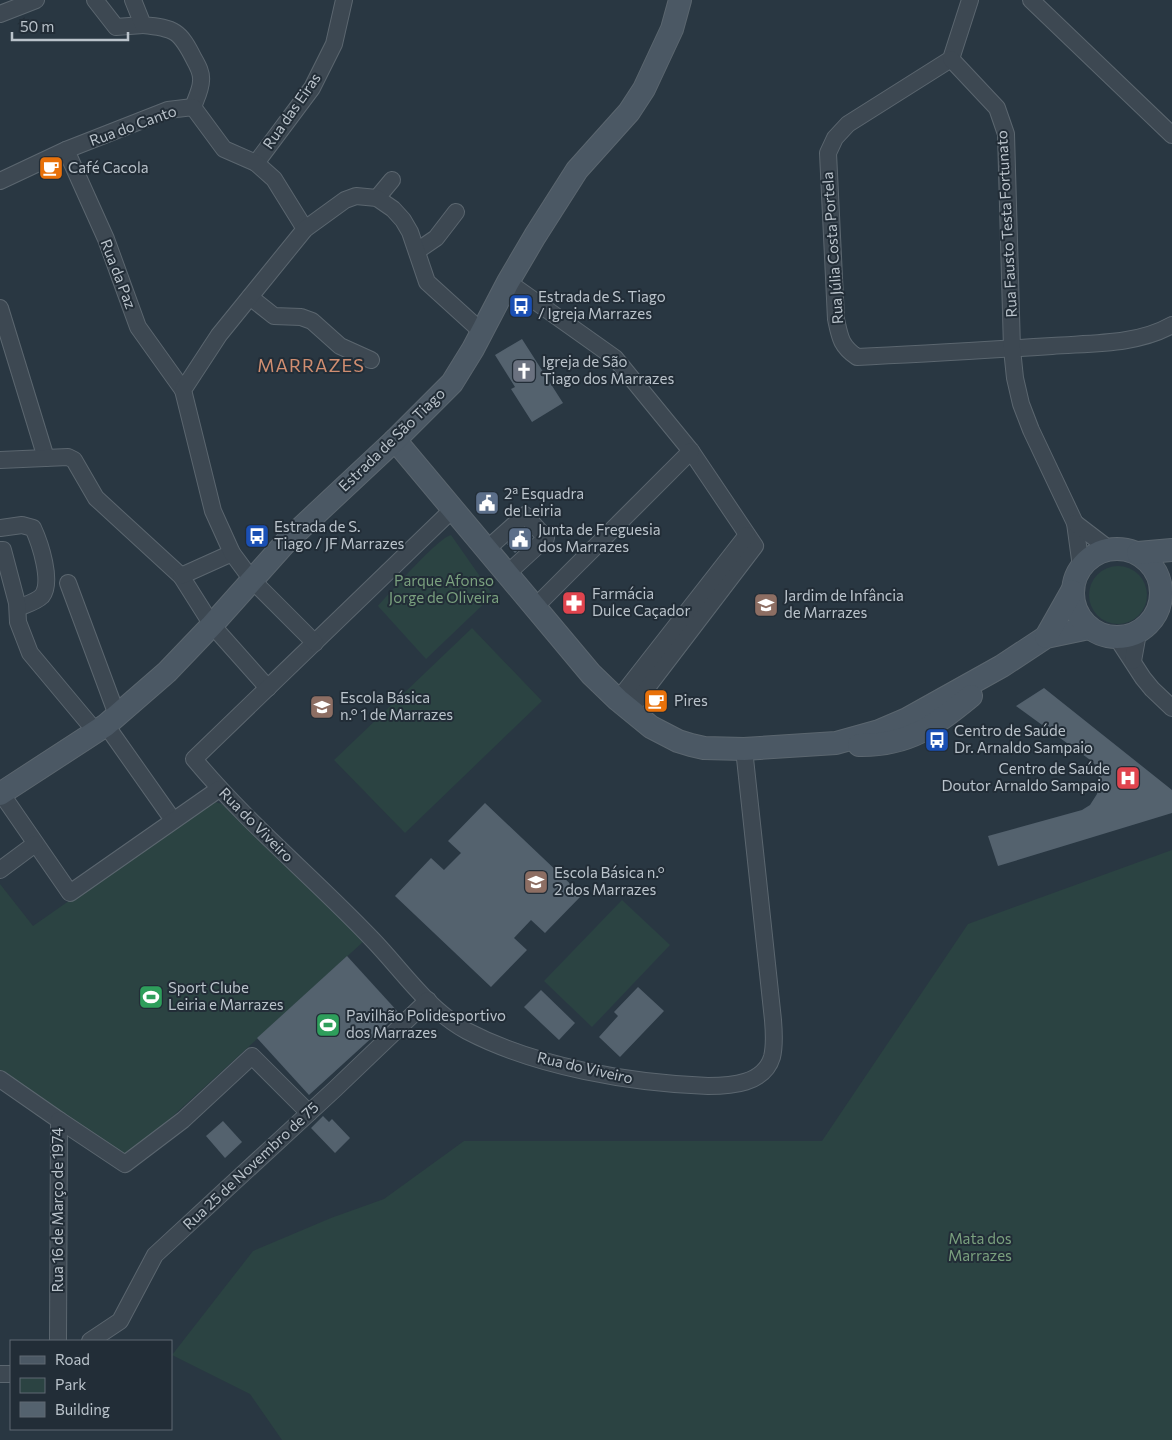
<svg xmlns="http://www.w3.org/2000/svg" width="1172" height="1440" viewBox="0 0 1172 1440" font-family="Commissioner,sans-serif">
  <rect width="100%" height="100%" fill="#293742"/>
  <g fill="#2b4342">
    <path d="M451,535L493,595L426,659L378,606C391,592 438,538 451,535Z"/>
    <circle cx="1118" cy="595" r="29"/>
    <polygon points="472,628 542,701 405,833 334,760"/>
    <polygon points="212,801 222,804 364,941 127,1158 0,1072 0,884 33,926"/>
    <polygon points="1172,850 1172,1440 282,1440 250,1394 172,1355 253,1251 331,1218 384,1199 464,1141 822,1141 968,924"/>
    <polygon points="622,900 670,945 592,1027 544,981"/>
  </g>
  <g fill="#54626e">
    <polygon points="522,339 563,403 532,422 511,389 515,387 495,355"/>
    <polygon points="524,529 532,537 515,553 507,544"/>
    <polygon points="1044,688 1172,790 1172,813 998,866 988,836 1082,810 1090,805 1097,794 1100,782 1097,768 1093,762 1016,706"/>
    <polygon points="485,803 582,895 545,933 531,920 514,938 527,950 491,987 395,896 431,858 444,870 461,853 448,841"/>
    <polygon points="347,956 399,1013 309,1095 257,1038"/>
    <polygon points="638,987 664,1011 620,1057 599,1037 618,1016 614,1012"/>
    <polygon points="541,990 575,1023 559,1040 524,1007"/>
    <polygon points="323,1116 329,1122 332,1119 350,1138 335,1153 311,1128"/>
    <polygon points="223,1121 242,1142 225,1158 206,1136"/>
  </g>
  <g fill="none" stroke-linecap="round" stroke-linejoin="round">
    <defs>
      <g id="street">
        <polyline points="95,0 116,27 143,25"/>
        <path d="M133,0L143,25C175,28 180,31 194,59C198,66 202,73 201,81C201,89 196,99 193,107"/>
        <path d="M970,0L951,59L848,124L835,138L828,153L836,319C840,338 841,346 857,357C922,354 987,350 1052,346C1091,343 1137,345 1172,325"/>
        <polyline points="1031,0 1172,135"/>
        <polyline points="0,14 36,0"/>
        <polyline points="951,59 997,108 1006,134 1012,349 1015,378 1021,404 1031,430 1075,523 1081,567"/>
        <polyline points="66,150 106,239 138,327 183,390"/>
        <polyline points="256,163 312,88 334,44 344,0"/>
        <polyline points="0,181 66,150 168,110 193,107 224,149 256,163 274,179 305,229"/>
        <polyline points="377,198 392,180"/>
        <polyline points="417,251 436,238 456,212"/>
        <polyline points="508,282 615,358 691,451 755,546 630,710"/>
        <polyline points="250,297 274,316 301,317 312,321 340,346 371,360"/>
        <polyline points="0,308 46,458"/>
        <polyline points="0,460 68,457 74,460 96,498 181,576 212,625 268,688"/>
        <path d="M453,509L194,759C248,824 314,878 372,939C402,970 428,1010 467,1031C536,1067 630,1083 708,1086C731,1086 764,1084 772,1057C775,1045 774,1032 773,1020L744,749"/>
        <polyline points="1075,523 1109,549"/>
        <path d="M0,528L22,525L33,528C40,543 53,582 42,596C36,602 25,605 18,608"/>
        <polyline points="487,549 525,515 546,538 508,573"/>
        <polyline points="0,550 3,550 17,603 18,622 30,653 96,732"/>
        <polyline points="181,576 232,553"/>
        <polyline points="68,583 117,715"/>
        <polyline points="536,606 691,451"/>
        <polyline points="1117,638 1143,678 1152,689 1172,708"/>
        <polyline points="315,643 252,580 232,553 213,511 183,390 219,335 305,229 345,200 356,196 377,198 393,209 403,220 410,232 427,282 482,332"/>
        <polyline points="1133,661 1138,633"/>
        <polyline points="618,700 747,535"/>
        <polyline points="106,725 173,820"/>
        <polyline points="1,793 70,893 219,789"/>
        <polyline points="0,870 35,844"/>
        <polyline points="0,1079 59,1120 58,1341"/>
        <polyline points="59,1120 125,1164 183,1120 252,1056 309,1113"/>
        <polyline points="90,1341 120,1321 155,1255 335,1089 428,1000"/>
        <polyline points="0,1374 11,1374"/>
      </g>
      <g id="secondary">
        <polyline points="395,440 591,674 618,700 651,727 678,741 691,745 704,748 744,749 836,743 879,731 907,719 1002,666 1046,637 1089,628"/>
        <circle cx="1117" cy="593" r="44"/>
        <polyline points="1138,553 1172,550"/>
        <polyline points="1046,637 1072,591"/>
        <path d="M859,745C908,746 935,726 971,696"/>
        <polyline points="0,794 106,725 167,672 212,625 287,541 395,440 452,383 473,349 508,282 535,236 577,170 629,112 644,89 672,29 680,0"/>
      </g>
    </defs>
    <use href="#street" stroke="#5b666f" stroke-width="18"/>
    <use href="#secondary" stroke="#5b666f" stroke-width="24"/>
    <use href="#street" stroke="#3d4852" stroke-width="16"/>
    <use href="#secondary" stroke="#4b5864" stroke-width="22"/>
  </g>
  <defs>
    <symbol id="cafe-square" viewBox="-11 -11 22 22"><rect x="-9" y="-9" width="18" height="18" rx="4" fill="#e8710a" stroke="#222d37"/><path d="M-5.5-4.5H6V0H3Q3 3.5 0 3.5H-2.5Q-5.5 3.5-5.5 0ZM3-3.2v2h1.7v-2ZM-6 4.5H4V6H-6Z" fill="#fff"/></symbol>
    <symbol id="bus-square" viewBox="-11 -11 22 22"><rect x="-9" y="-9" width="18" height="18" rx="4" fill="#1a4fb4" stroke="#222d37"/><path d="M-5-6H5V4H4V6H2V4H-2V6H-4V4H-5ZM-3.5-4V0h7V-4ZM-3.5 1.2v1.5H-2V1.2ZM2 1.2v1.5H3.5V1.2Z" fill="#fff"/></symbol>
    <symbol id="church-square" viewBox="-11 -11 22 22"><rect x="-9" y="-9" width="18" height="18" rx="4" fill="#6b7280" stroke="#222d37"/><path d="M-1.2-6h2.4v3.5h3.3v2.4h-3.3V6h-2.4V-.1h-3.3v-2.4h3.3Z" fill="#fff"/></symbol>
    <symbol id="civic-square" viewBox="-11 -11 22 22"><rect x="-9" y="-9" width="18" height="18" rx="4" fill="#5c6f8a" stroke="#222d37"/><path d="M-.6-6.5H3V-4.5H.6V-3L4-1V1h2V6H-6V1h2V-1L-.6-3ZM-1.2 2.5V6h2.4V2.5Z" fill="#fff"/></symbol>
    <symbol id="pharmacy-square" viewBox="-11 -11 22 22"><rect x="-9" y="-9" width="18" height="18" rx="4" fill="#e0444e" stroke="#222d37"/><path d="M-2-6h4v4h4v4h-4v4h-4v-4h-4v-4h4Z" fill="#fff"/></symbol>
    <symbol id="school-square" viewBox="-11 -11 22 22"><rect x="-9" y="-9" width="18" height="18" rx="4" fill="#8d6e63" stroke="#222d37"/><path d="M0-5L7-2L0 1L-7-2ZM-4 1L0 2.5L4 1V4Q0 6-4 4Z" fill="#fff"/></symbol>
    <symbol id="hospital-square" viewBox="-11 -11 22 22"><rect x="-9" y="-9" width="18" height="18" rx="4" fill="#e0444e" stroke="#222d37"/><path d="M-5-5h3v3.5h4V-5h3V5h-3V1.5h-4V5h-3Z" fill="#fff"/></symbol>
    <symbol id="stadium-square" viewBox="-11 -11 22 22"><rect x="-9" y="-9" width="18" height="18" rx="4" fill="#2e9e5b" stroke="#222d37"/><path d="M0-5a6.5 5 0 1 0 0 10a6.5 5 0 1 0 0-10ZM-3.5-1.8h7v3.6h-7Z" fill="#fff"/></symbol>
  </defs>
  <g fill-rule="evenodd">
    <use href="#cafe-square" x="37" y="154" width="28" height="28"/>
    <use href="#bus-square" x="507" y="292" width="28" height="28"/>
    <use href="#church-square" x="510" y="357" width="28" height="28"/>
    <use href="#civic-square" x="473" y="489" width="28" height="28"/>
    <use href="#bus-square" x="243" y="522" width="28" height="28"/>
    <use href="#civic-square" x="506" y="525" width="28" height="28"/>
    <use href="#pharmacy-square" x="560" y="589" width="28" height="28"/>
    <use href="#school-square" x="752" y="591" width="28" height="28"/>
    <use href="#cafe-square" x="642" y="687" width="28" height="28"/>
    <use href="#school-square" x="308" y="693" width="28" height="28"/>
    <use href="#bus-square" x="923" y="726" width="28" height="28"/>
    <use href="#hospital-square" x="1114" y="764" width="28" height="28"/>
    <use href="#school-square" x="522" y="868" width="28" height="28"/>
    <use href="#stadium-square" x="137" y="983" width="28" height="28"/>
    <use href="#stadium-square" x="314" y="1011" width="28" height="28"/>
  </g>
  <g text-anchor="middle" stroke-width="4" stroke-linejoin="round" paint-order="stroke">
    <g font-size="15" fill="#bac3cb" stroke="#222d37">
      <text transform="translate(292 111) rotate(-55)" y="5">Rua das Eiras</text>
      <text transform="translate(133 126) rotate(-20)" y="5">Rua do Canto</text>
      <text transform="translate(1007 224) rotate(-93)" y="5">Rua Fausto Testa Fortunato</text>
      <text transform="translate(833 248) rotate(-94)" y="5">Rua Júlia Costa Portela</text>
      <text transform="translate(118 274) rotate(69)" y="5">Rua da Paz</text>
      <text transform="translate(392 440) rotate(-44)" y="5">Estrada de São Tiago</text>
      <text transform="translate(256 825) rotate(45)" y="5">Rua do Viveiro</text>
      <text transform="translate(585 1068) rotate(13)" y="5">Rua do Viveiro</text>
      <text transform="translate(251 1166) rotate(-43)" y="5">Rua 25 de Novembro de 75</text>
      <text transform="translate(58 1210) rotate(-90)" y="5">Rua 16 de Março de 1974</text>
    </g>
    <g font-size="15" fill="#bac3cb" stroke="#222d37" text-anchor="start">
      <text x="68" y="173">Café Cacola</text>
      <text x="538" y="302">Estrada de S. Tiago<tspan x="538" dy="17">/ Igreja Marrazes</tspan></text>
      <text x="542" y="367">Igreja de São<tspan x="542" dy="17">Tiago dos Marrazes</tspan></text>
      <text x="504" y="499">2ª Esquadra<tspan x="504" dy="17">de Leiria</tspan></text>
      <text x="274" y="532">Estrada de S.<tspan x="274" dy="17">Tiago / JF Marrazes</tspan></text>
      <text x="538" y="535">Junta de Freguesia<tspan x="538" dy="17">dos Marrazes</tspan></text>
      <text x="592" y="599">Farmácia<tspan x="592" dy="17">Dulce Caçador</tspan></text>
      <text x="784" y="601">Jardim de Infância<tspan x="784" dy="17">de Marrazes</tspan></text>
      <text x="340" y="703">Escola Básica<tspan x="340" dy="17">n.º 1 de Marrazes</tspan></text>
      <text x="674" y="706">Pires</text>
      <text x="954" y="736">Centro de Saúde<tspan x="954" dy="17">Dr. Arnaldo Sampaio</tspan></text>
      <text x="1110" y="774" text-anchor="end">Centro de Saúde<tspan x="1110" dy="17">Doutor Arnaldo Sampaio</tspan></text>
      <text x="554" y="878">Escola Básica n.º<tspan x="554" dy="17">2 dos Marrazes</tspan></text>
      <text x="168" y="993">Sport Clube<tspan x="168" dy="17">Leiria e Marrazes</tspan></text>
      <text x="346" y="1021">Pavilhão Polidesportivo<tspan x="346" dy="17">dos Marrazes</tspan></text>
    </g>
    <g font-size="15" fill="#7aa07e" stroke="#222d37">
      <text x="444" y="586">Parque Afonso<tspan x="444" dy="17">Jorge de Oliveira</tspan></text>
      <text x="980" y="1244">Mata dos<tspan x="980" dy="17">Marrazes</tspan></text>
    </g>
    <g font-size="18" letter-spacing="1" fill="#d08e71" stroke="#222d37">
      <text x="311" y="372">MARRAZES</text>
    </g>
  </g>
  <rect x="10" y="1340" width="162" height="90" fill="#222d37" stroke="#5f6972"/>
  <rect x="20" y="1356" width="25" height="8" fill="#4b5864" stroke="#5f6972"/>
  <text x="55" y="1365" font-size="15" fill="#bac3cb">Road</text>
  <rect x="20" y="1378" width="25" height="15" fill="#2b4342" stroke="#5f6972"/>
  <text x="55" y="1390" font-size="15" fill="#bac3cb">Park</text>
  <rect x="20" y="1402" width="25" height="15" fill="#54626e" stroke="#5f6972"/>
  <text x="55" y="1415" font-size="15" fill="#bac3cb">Building</text>
  <path d="M12 32v8h116v-8" fill="none" stroke="#bac3cb" stroke-width="2.5"/>
  <text x="20" y="32" font-size="15" fill="#bac3cb" stroke="#222d37" stroke-width="4" paint-order="stroke">50 m</text>
</svg>
